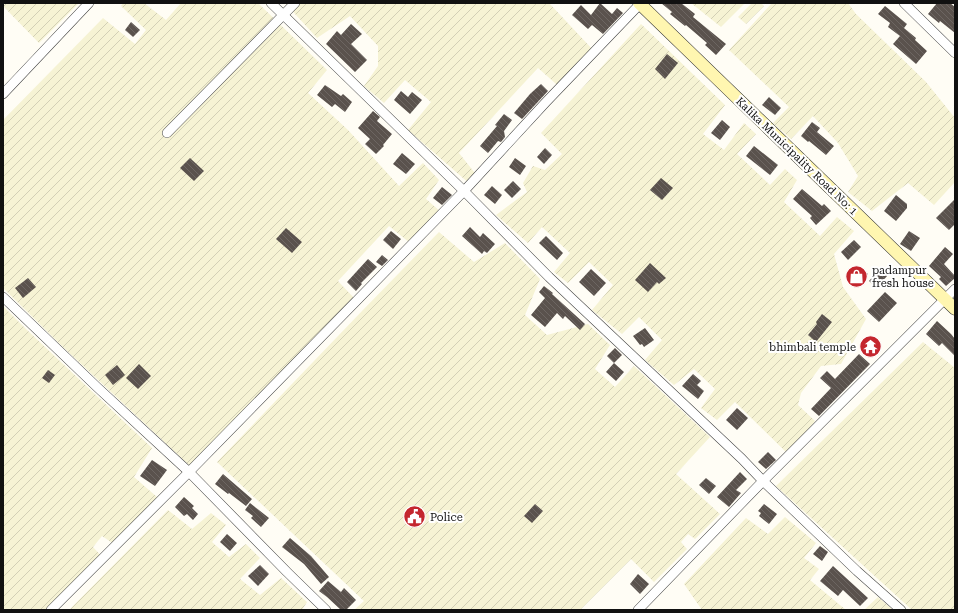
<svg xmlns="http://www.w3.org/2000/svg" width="958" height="613" viewBox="0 0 958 613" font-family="'Roboto Serif',serif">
  <defs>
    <pattern id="farmland-furrows" width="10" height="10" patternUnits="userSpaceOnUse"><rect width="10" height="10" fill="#f6f3d4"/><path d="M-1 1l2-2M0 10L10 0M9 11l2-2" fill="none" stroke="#d2cfb5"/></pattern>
    <pattern id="building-back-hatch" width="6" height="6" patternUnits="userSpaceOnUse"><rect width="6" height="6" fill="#5a524d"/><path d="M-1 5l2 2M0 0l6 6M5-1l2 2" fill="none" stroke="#6d6662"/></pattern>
  </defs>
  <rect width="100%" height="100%" fill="#fffdf5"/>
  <g fill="url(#farmland-furrows)">
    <polygon points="3,3 79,3 39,43 3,6"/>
    <polygon points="123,3 144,3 166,20 181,3 258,3 327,70 308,93 348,130 399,186 423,163 439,180 426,199 441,212 410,243 389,226 338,281 355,299 190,466 64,348 3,288 3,120 103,18 135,44 146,30 121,6"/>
    <polygon points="285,3 549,3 594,51 564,91 538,68 459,153 478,177 471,185 408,130 431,102 405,80 384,103 364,86 378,66 378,46 350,16 317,38"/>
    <polygon points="691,3 745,3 721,27"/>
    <polygon points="752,3 761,3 764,6 746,24 738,17"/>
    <polygon points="770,3 848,3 856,14 926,82 955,118 955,182 934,205 908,183 872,211 848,192 858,176 838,143 813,116 791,139 773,123 789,107 729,50 771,4"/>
    <polygon points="641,24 725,105 703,134 724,150 744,123 756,134 737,154 770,185 785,169 797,180 784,202 820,236 837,217 854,231 834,254 843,287 866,319 841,364 821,366 801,393 798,405 815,421 789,455 735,402 717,420 701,408 715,389 694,369 674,385 645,360 662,340 639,317 622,334 592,310 613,285 589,262 568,283 554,272 570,253 542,227 528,243 496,215 527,192 523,183 533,166 545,170 562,154 541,133"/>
    <polygon points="439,232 474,262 505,243 540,279 525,315 547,335 588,324 610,345 595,369 615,387 634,366 710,437 676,474 720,514 695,539 688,534 681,542 687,549 654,582 631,559 580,610 354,610 364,601 217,462 362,311"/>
    <polygon points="3,306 26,329 152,448 134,477 157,497 117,546 102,536 93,547 104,559 51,610 3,610"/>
    <polygon points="923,342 955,368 955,610 912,610 776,486"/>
    <polygon points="168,510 192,529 211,513 226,525 212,542 229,557 246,544 260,558 240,579 260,595 281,578 307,602 302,610 69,610"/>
    <polygon points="785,517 816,543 804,558 819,569 810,580 846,610 702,610 684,584 746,518 768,534"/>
    <polygon points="878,597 893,610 864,610"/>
  </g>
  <g fill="url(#building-back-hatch)">
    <polygon points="600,3 612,14 617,8 623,13 603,34 592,25 588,29 572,15 581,5 591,15"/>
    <polygon points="661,3 681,3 695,14 693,17 726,44 716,55 705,45 707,43 686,25 685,26 670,14 672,12"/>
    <polygon points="937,3 950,3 955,7 955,33 940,21 939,23 928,14"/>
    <polygon points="885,6 907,24 904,28 916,38 915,40 927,51 916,64 893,44 900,36 888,27 890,23 878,14"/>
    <polygon points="131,22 140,30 133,37 125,30"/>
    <polygon points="351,24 362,34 351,44 367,60 355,72 326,44 337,31 341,35"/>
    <polygon points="667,54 678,63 665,79 655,69"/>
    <polygon points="541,84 548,91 522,119 514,113 530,94"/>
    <polygon points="325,85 341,96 343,94 352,102 345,112 335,104 332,107 317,95"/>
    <polygon points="401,91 408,97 412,92 422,100 410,114 394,100"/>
    <polygon points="769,97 781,108 775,115 762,105"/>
    <polygon points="373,111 380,117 377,121 392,134 383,145 384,146 376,154 365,144 370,139 358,128"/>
    <polygon points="504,114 512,120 504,131 505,137 501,142 498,141 488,153 480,146 497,126 495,125"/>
    <polygon points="722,120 730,127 720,140 711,133"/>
    <polygon points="812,122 820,128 817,132 834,146 826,155 809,141 808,142 801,136"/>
    <polygon points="754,146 778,165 770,175 746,156"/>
    <polygon points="545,148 552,155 544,164 537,157"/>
    <polygon points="402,153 415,164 406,174 393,164"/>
    <polygon points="190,158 204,171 194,181 180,168"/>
    <polygon points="515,158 526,166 520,175 509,167"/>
    <polygon points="661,178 673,188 662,200 650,190"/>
    <polygon points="513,181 521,189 512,198 504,190"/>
    <polygon points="492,186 502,195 495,204 484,195"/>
    <polygon points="442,187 452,195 442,205 433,198"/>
    <polygon points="802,189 822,206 824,204 831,211 816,225 810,218 812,216 793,199"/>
    <polygon points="896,195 907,204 907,208 896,221 884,211"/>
    <polygon points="955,199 955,224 949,230 936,218"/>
    <polygon points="470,227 480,237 483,233 495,244 487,253 484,251 482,254 462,236"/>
    <polygon points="286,228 302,242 292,253 276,239"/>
    <polygon points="391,231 401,239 393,249 383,240"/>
    <polygon points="909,231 920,238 911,251 900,244"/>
    <polygon points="546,236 563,253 557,260 539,243"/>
    <polygon points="854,240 861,247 848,260 841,252"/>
    <polygon points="945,247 953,254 944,264 955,276 955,278 946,286 939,279 941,277 929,266"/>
    <polygon points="382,255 388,260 382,266 376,262"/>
    <polygon points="368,259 377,267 361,283 362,284 356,291 347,282"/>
    <polygon points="650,263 666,278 659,284 657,282 648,292 635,280"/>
    <polygon points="860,266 868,274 856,286 848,278"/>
    <polygon points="591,269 606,283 594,296 579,282"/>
    <polygon points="880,269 887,276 877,288 869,281"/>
    <polygon points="28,278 36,287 23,298 15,288"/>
    <polygon points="544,286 553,293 552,294 585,324 580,330 565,316 563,319 557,313 545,327 531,315 545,298 539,292"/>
    <polygon points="885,292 897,303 879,322 867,311"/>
    <polygon points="822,314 832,322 816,342 808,335 817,324 816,322"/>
    <polygon points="937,321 951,334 955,339 955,356 942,343 939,346 926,334"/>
    <polygon points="645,328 654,340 644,347 642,344 640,345 633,336"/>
    <polygon points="615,348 622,355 614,363 607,356"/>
    <polygon points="859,354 870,364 819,416 811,409 831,388 820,378 827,371 835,379"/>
    <polygon points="614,363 624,372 616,381 606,372"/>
    <polygon points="139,364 151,376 138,389 126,378"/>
    <polygon points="117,365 125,375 113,385 105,375"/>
    <polygon points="48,370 55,375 49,383 42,378"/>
    <polygon points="693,374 701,381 697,385 704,391 698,399 682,386"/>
    <polygon points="737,408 748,418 737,430 726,420"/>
    <polygon points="768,452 776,460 766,469 758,462"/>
    <polygon points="152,460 167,470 155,486 140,476"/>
    <polygon points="740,472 747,479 736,490 741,493 729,507 717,497"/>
    <polygon points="223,474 252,499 246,506 229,493 228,494 215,484"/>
    <polygon points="706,478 716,486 709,494 699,485"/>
    <polygon points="184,497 194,506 192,508 198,514 193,520 187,514 184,516 175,507"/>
    <polygon points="250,503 269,518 261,527 251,518 253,516 245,510"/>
    <polygon points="535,504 543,511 532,523 524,516"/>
    <polygon points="764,504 777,514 769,524 759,516 761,513 758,511"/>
    <polygon points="227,534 237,543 230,551 220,542"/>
    <polygon points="290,538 311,556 329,577 321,584 304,564 282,547"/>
    <polygon points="820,546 828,552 822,561 813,554"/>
    <polygon points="260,565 269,574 258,586 248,576"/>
    <polygon points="833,566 868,598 860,606 843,590 838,596 820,581"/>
    <polygon points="638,574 649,584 640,594 630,584"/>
    <polygon points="328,581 341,592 344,588 356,600 346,610 341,610 327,597 319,591"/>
  </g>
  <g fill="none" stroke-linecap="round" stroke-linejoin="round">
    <defs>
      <g id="street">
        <polyline points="271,3 464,191 549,277 742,459 763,481 857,571 901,610"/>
        <polyline points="904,3 955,53"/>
        <polyline points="3,94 89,3"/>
        <polyline points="167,133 295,3"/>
        <polyline points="3,297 98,388 189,472 287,572 326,610"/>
        <polyline points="51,610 189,472 464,191 546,102 641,3"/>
        <polyline points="638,610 763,481 955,289"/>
      </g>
      <polyline id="secondary" points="639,3 955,309"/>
    </defs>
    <use href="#street" stroke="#444" stroke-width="10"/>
    <use href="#secondary" stroke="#333" stroke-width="13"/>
    <use href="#street" stroke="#fff" stroke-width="9"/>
    <use href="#secondary" stroke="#fff6b0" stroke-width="12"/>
  </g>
  <defs>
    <symbol id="shop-disc" viewBox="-11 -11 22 22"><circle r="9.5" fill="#c4262e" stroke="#fff"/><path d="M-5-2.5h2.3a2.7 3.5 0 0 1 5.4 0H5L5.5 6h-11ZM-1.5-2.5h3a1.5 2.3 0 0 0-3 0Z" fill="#fff"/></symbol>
    <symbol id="temple-disc" viewBox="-11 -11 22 22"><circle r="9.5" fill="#c4262e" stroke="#fff"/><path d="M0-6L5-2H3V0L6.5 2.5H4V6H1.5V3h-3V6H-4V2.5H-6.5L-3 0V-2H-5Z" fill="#fff"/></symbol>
    <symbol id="civic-disc" viewBox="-11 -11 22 22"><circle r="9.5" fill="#c4262e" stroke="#fff"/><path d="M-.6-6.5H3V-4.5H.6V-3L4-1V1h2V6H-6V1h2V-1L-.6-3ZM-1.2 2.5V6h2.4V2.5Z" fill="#fff"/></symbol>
  </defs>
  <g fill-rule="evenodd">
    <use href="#shop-disc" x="844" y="264" width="25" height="25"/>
    <use href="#temple-disc" x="858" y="334" width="25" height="25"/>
    <use href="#civic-disc" x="402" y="504" width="25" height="25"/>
  </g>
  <g text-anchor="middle" stroke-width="4" stroke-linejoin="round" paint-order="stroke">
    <g font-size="11" fill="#111" stroke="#fff">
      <text transform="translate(797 156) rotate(44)" y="4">Kalika Municipality Road No: 1</text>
    </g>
    <g font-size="11" fill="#111" stroke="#fff" text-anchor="start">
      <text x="872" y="274">padampur<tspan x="872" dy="13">fresh house</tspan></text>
      <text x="856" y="351" text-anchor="end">bhimbali temple</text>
      <text x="430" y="521">Police</text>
    </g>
  </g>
  <rect width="958" height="613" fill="none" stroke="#111111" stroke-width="8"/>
</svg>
